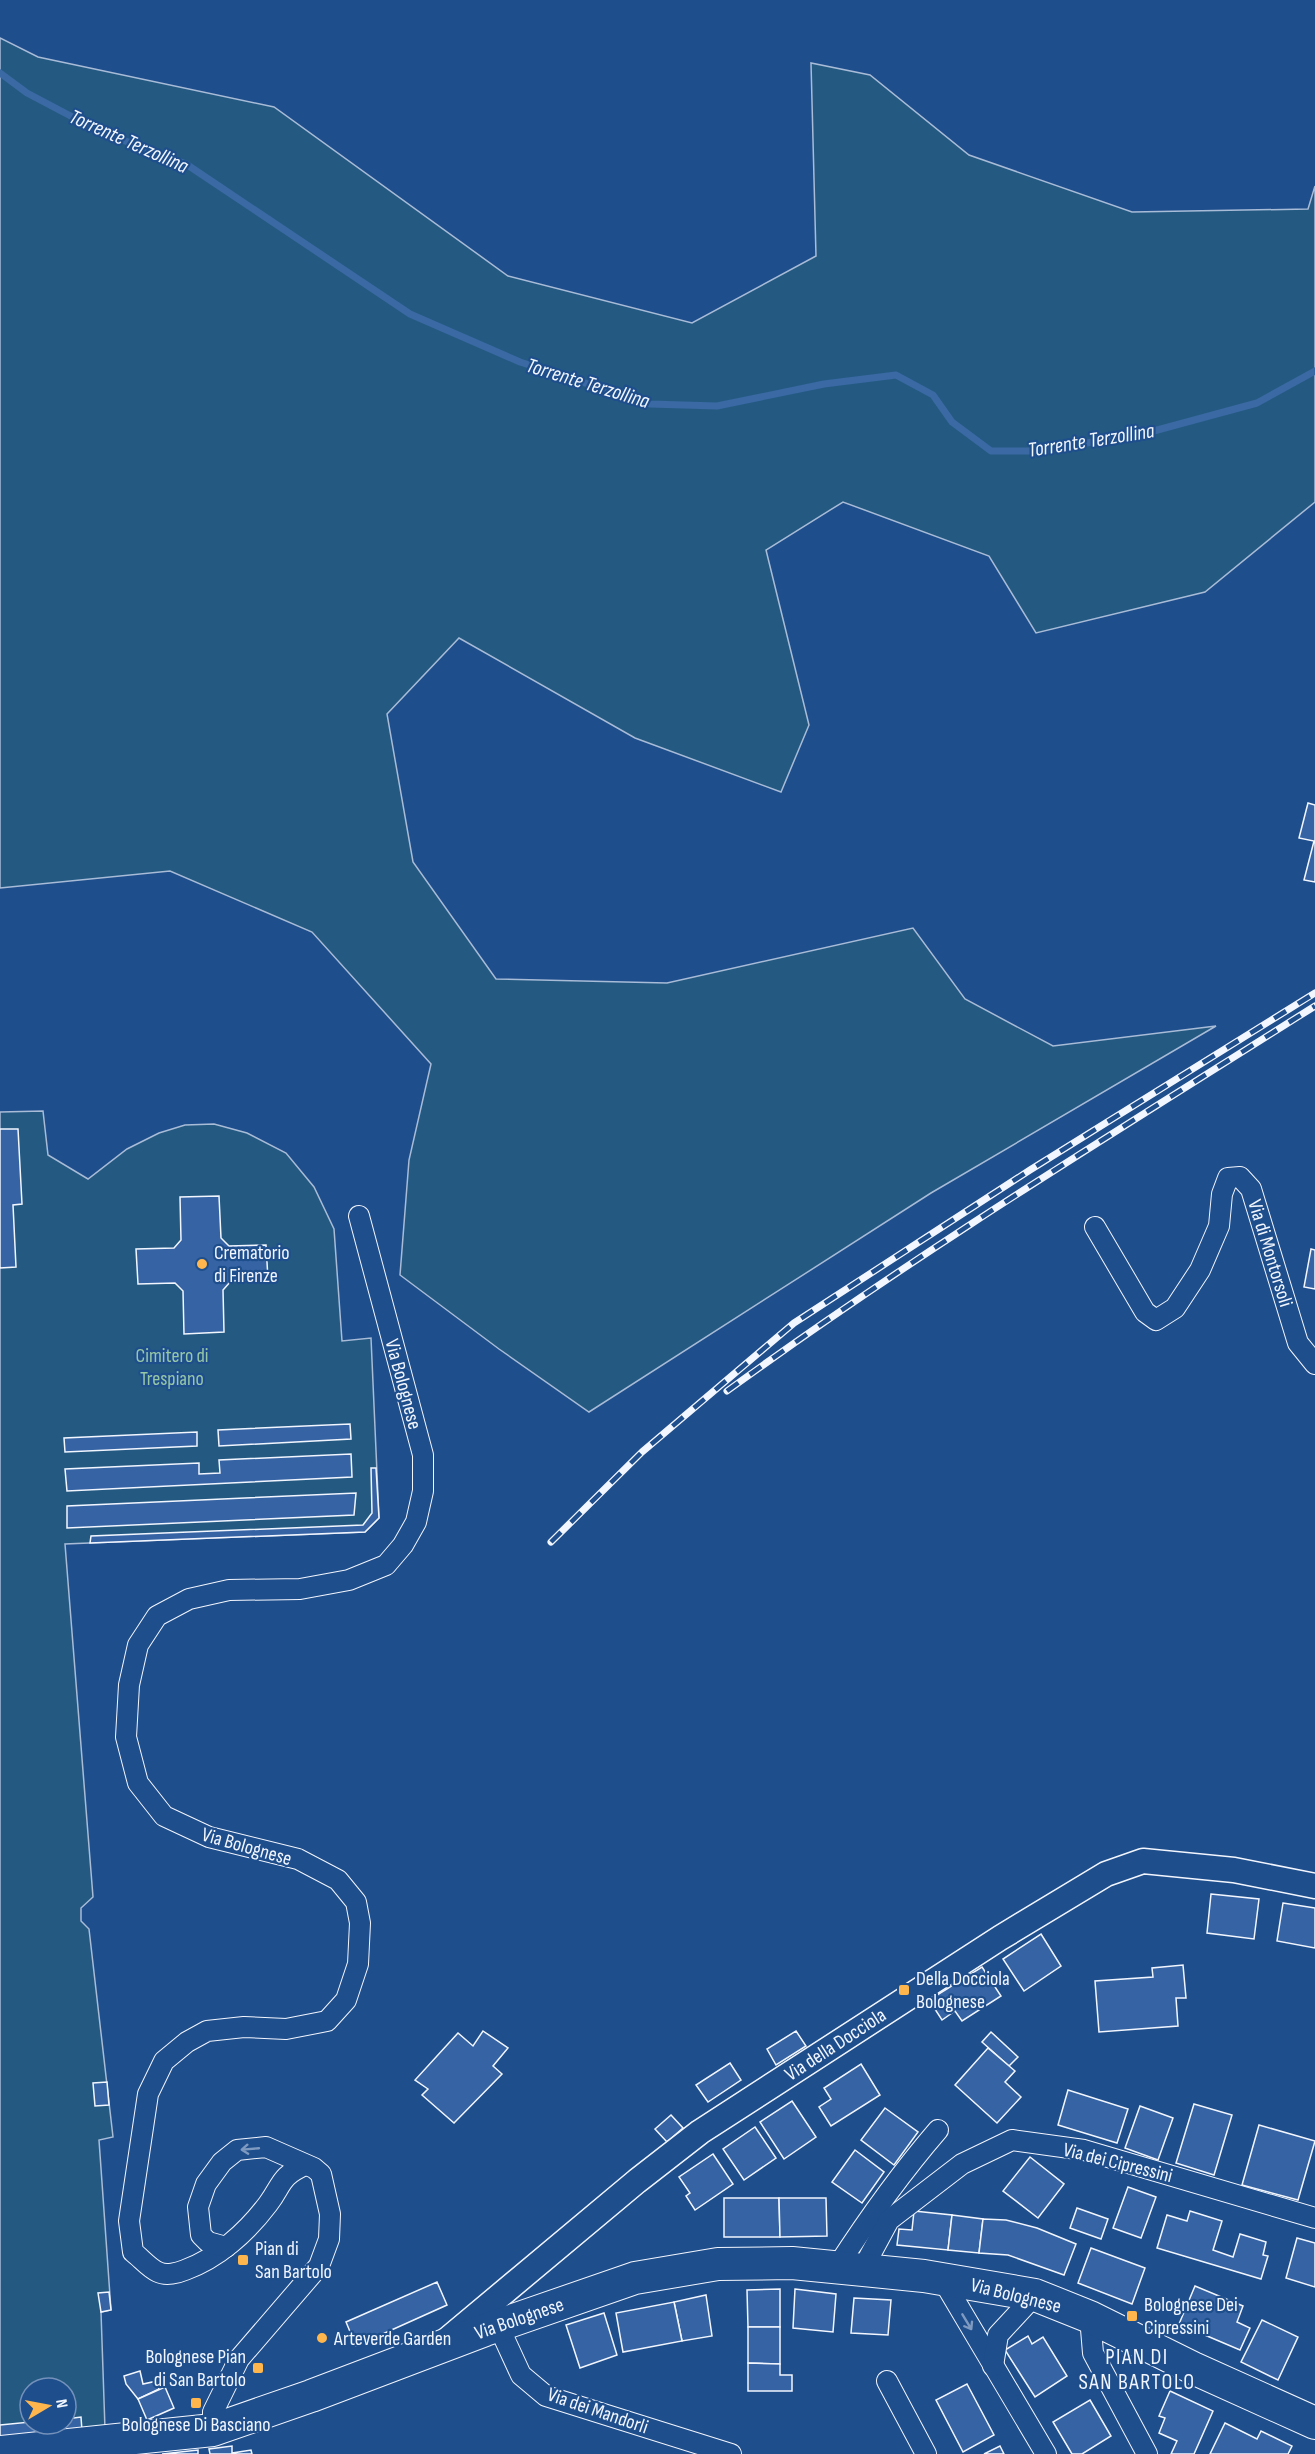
<svg xmlns="http://www.w3.org/2000/svg" width="1315" height="2454" viewBox="0 0 1315 2454" font-family="'Sofia Sans Condensed',sans-serif">
  <rect width="100%" height="100%" fill="#1f4e8c"/>
  <g fill="#245a82" stroke="#a8bbd7" stroke-width="1.5" fill-rule="evenodd">
    <polygon points="0,38 38,57 274,107 508,276 692,323 816,256 811,63 870,75 969,155 1132,212 1308,209 1315,186 1315,502 1205,592 1036,633 989,556 843,502 766,550 809,725 781,792 635,738 459,638 387,714 413,862 496,979 667,983 913,928 965,999 1053,1046 1216,1026 931,1193 589,1412 499,1349 400,1275 409,1160 431,1064 312,932 170,871 0,888"/>
    <path d="M43,1111L48,1155L88,1179L127,1149L159,1133L185,1125L214,1124L247,1133L286,1153L314,1187L334,1229L342,1341L371,1338L379,1518L365,1532L65,1544L93,1897L81,1908V1921L89,1929L113,2137L99,2140L111,2310L101,2312L105,2429L0,2437V1112ZM30,2388H66V2424H30Z"/>
  </g>
  <g fill="none" stroke-linecap="round" stroke-linejoin="round">
    <polyline stroke="#3b69a3" stroke-width="7" points="0,73 27,93 99,131 186,164 410,314 520,362 650,404 717,406 824,384 896,375 933,395 952,422 991,451 1041,451 1150,432 1257,403 1315,371"/>
  </g>
  <g fill="#3563a3" stroke="#f2f6ff" stroke-width="1.5">
    <polygon points="1308,803 1315,805 1315,882 1304,880 1314,841 1299,838"/>
    <polygon points="0,1129 18,1129 22,1204 13,1205 16,1267 0,1268"/>
    <polygon points="219,1196 221,1238 229,1246 266,1245 268,1279 231,1281 223,1290 224,1332 184,1334 183,1291 175,1283 138,1284 136,1249 174,1248 181,1240 180,1197"/>
    <polygon points="1311,1249 1315,1250 1315,1289 1304,1287"/>
    <polygon points="350,1424 351,1439 219,1446 218,1430"/>
    <polygon points="197,1432 197,1446 65,1452 64,1438"/>
    <polygon points="351,1454 352,1477 67,1491 65,1469 199,1463 199,1474 220,1473 219,1460"/>
    <polygon points="371,1468 376,1468 379,1518 365,1532 90,1543 91,1536 363,1525 372,1513"/>
    <polygon points="356,1493 354,1515 67,1528 67,1506"/>
    <polygon points="1211,1894 1259,1899 1254,1939 1207,1933"/>
    <polygon points="1283,1903 1315,1908 1315,1948 1277,1941"/>
    <polygon points="1041,1934 1061,1966 1024,1991 1003,1959"/>
    <polygon points="1183,1965 1186,1998 1176,1998 1178,2026 1099,2032 1095,1981 1153,1977 1152,1968"/>
    <polygon points="982,1967 1001,1996 962,2021 955,2011 942,2020 929,2000"/>
    <polygon points="483,2031 508,2048 493,2066 502,2074 454,2123 422,2095 428,2089 415,2080 458,2033 473,2046"/>
    <polygon points="796,2031 806,2046 776,2065 767,2049"/>
    <polygon points="991,2032 1018,2057 1009,2066 982,2042"/>
    <polygon points="988,2048 1015,2071 1005,2082 1021,2097 997,2123 955,2085"/>
    <polygon points="730,2063 741,2080 708,2102 696,2085"/>
    <polygon points="861,2064 880,2095 831,2126 819,2107 831,2099 824,2088"/>
    <polygon points="107,2082 109,2105 95,2106 93,2083"/>
    <polygon points="1068,2090 1128,2109 1117,2143 1058,2125"/>
    <polygon points="792,2101 816,2137 784,2159 760,2122"/>
    <polygon points="1194,2104 1232,2115 1214,2175 1176,2163"/>
    <polygon points="1140,2106 1173,2118 1158,2160 1125,2148"/>
    <polygon points="885,2108 918,2132 894,2165 861,2140"/>
    <polygon points="671,2115 683,2128 667,2142 655,2129"/>
    <polygon points="1259,2125 1315,2141 1298,2200 1242,2185"/>
    <polygon points="755,2127 776,2158 744,2180 723,2149"/>
    <polygon points="855,2150 884,2172 862,2203 832,2182"/>
    <polygon points="713,2154 733,2184 695,2210 686,2196 690,2193 679,2177"/>
    <polygon points="1030,2157 1064,2184 1038,2218 1003,2191"/>
    <polygon points="1128,2187 1156,2197 1141,2238 1113,2228"/>
    <polygon points="724,2198 779,2198 780,2237 724,2237"/>
    <polygon points="779,2198 826,2198 827,2236 780,2237"/>
    <polygon points="1077,2208 1108,2219 1101,2239 1070,2228"/>
    <polygon points="914,2211 952,2215 948,2250 897,2245 899,2229 912,2230"/>
    <polygon points="1190,2211 1222,2221 1213,2250 1233,2257 1240,2234 1266,2242 1263,2255 1268,2256 1261,2279 1157,2248 1167,2215 1187,2221"/>
    <polygon points="952,2215 983,2219 979,2253 948,2250"/>
    <polygon points="983,2219 1006,2220 1037,2228 1076,2244 1064,2275 1008,2255 979,2253"/>
    <polygon points="1297,2238 1315,2243 1315,2287 1286,2278"/>
    <polygon points="1091,2248 1145,2268 1132,2304 1078,2283"/>
    <polygon points="437,2282 447,2305 356,2346 346,2322"/>
    <polygon points="1195,2286 1243,2306 1237,2322 1250,2328 1240,2350 1179,2324"/>
    <polygon points="780,2289 780,2327 748,2327 747,2290"/>
    <polygon points="795,2289 836,2294 833,2332 793,2328"/>
    <polygon points="109,2292 111,2310 101,2312 98,2293"/>
    <polygon points="706,2295 712,2336 682,2341 674,2302"/>
    <polygon points="854,2298 891,2300 888,2335 851,2333"/>
    <polygon points="674,2302 682,2341 623,2352 616,2313"/>
    <polygon points="604,2313 617,2355 580,2368 566,2325"/>
    <polygon points="1262,2320 1298,2337 1278,2380 1241,2362"/>
    <polygon points="748,2327 780,2327 780,2364 748,2363"/>
    <polygon points="1028,2336 1032,2344 1043,2337 1067,2376 1035,2397 1005,2350"/>
    <polygon points="748,2363 780,2364 780,2375 792,2375 792,2391 748,2391"/>
    <polygon points="140,2371 143,2384 157,2381 159,2389 138,2399 126,2384 124,2376"/>
    <polygon points="967,2384 994,2435 963,2452 936,2400"/>
    <polygon points="165,2387 174,2408 147,2420 138,2399"/>
    <polygon points="1170,2391 1213,2411 1194,2454 1171,2454 1177,2441 1159,2433 1165,2418 1159,2416"/>
    <polygon points="1090,2400 1111,2436 1082,2454 1072,2454 1053,2422"/>
    <polygon points="81,2417 82,2431 0,2437 0,2425 30,2422 30,2424 66,2424 66,2419"/>
    <polygon points="1225,2423 1257,2439 1261,2431 1292,2446 1288,2454 1210,2454"/>
    <polygon points="232,2446 232,2453 251,2450 252,2454 210,2454 209,2449"/>
    <polygon points="1000,2446 1004,2454 984,2454"/>
    <polygon points="198,2450 198,2454 162,2454"/>
  </g>
  <g fill="none" stroke-linecap="round" stroke-linejoin="round">
    <defs>
      <g id="minor">
        <polyline points="1095,1227 1145,1312 1156,1320 1175,1308 1200,1270 1219,1226 1222,1194 1228,1178 1240,1177 1251,1189 1298,1343 1315,1364"/>
        <path d="M305,2165C279,2177 283,2184 268,2204C247,2232 218,2258 185,2270C178,2273 166,2276 158,2272C149,2268 141,2258 133,2252L129,2221L148,2094L164,2061L187,2042L207,2031L244,2027L286,2029L327,2021L346,2000L358,1964L360,1923L356,1902L338,1880L298,1859L209,1837L164,1816L138,1783L126,1737L129,1685L138,1645L157,1616L189,1599L229,1590L300,1589L349,1580L386,1565L403,1545L416,1522L423,1491V1455L359,1216"/>
        <path d="M837,2267C868,2219 900,2174 938,2130"/>
        <polyline points="862,2270 889,2220 962,2164 1012,2140 1084,2150 1315,2218"/>
        <polyline points="941,2277 1046,2454"/>
        <polyline points="1090,2317 1093,2353 1147,2454"/>
        <polyline points="498,2325 521,2375 546,2396 731,2454"/>
        <polyline points="993,2366 998,2335 1035,2295"/>
        <polyline points="887,2381 926,2454"/>
        <polyline points="213,2430 213,2412 239,2359 319,2266 329,2239 330,2214 321,2174 314,2168 266,2147 237,2150 222,2162 206,2184 198,2207 201,2235 208,2242 226,2247"/>
      </g>
      <polyline id="tertiary" points="448,2339 637,2181 700,2132 1000,1938 1106,1874 1143,1861 1234,1870 1315,1886"/>
      <polyline id="primary" points="0,2452 213,2430 311,2396 485,2330 635,2278 718,2264 792,2263 924,2276 1035,2295 1090,2317 1193,2368 1315,2423"/>
    </defs>
    <use href="#minor" stroke="#f2f6ff" stroke-width="22"/>
    <use href="#tertiary" stroke="#f2f6ff" stroke-width="27"/>
    <use href="#primary" stroke="#f2f6ff" stroke-width="34"/>
    <use href="#minor" stroke="#1f4e8c" stroke-width="20"/>
    <use href="#tertiary" stroke="#1f4e8c" stroke-width="24"/>
    <use href="#primary" stroke="#1f4e8c" stroke-width="32"/>
    <defs>
      <g id="rail">
        <path d="M727,1391C917,1253 1117,1131 1315,1006"/>
        <polyline points="551,1542 642,1452 794,1323 1030,1170 1315,993"/>
      </g>
    </defs>
    <use href="#rail" stroke="#f2f6ff" stroke-width="7"/>
    <use href="#rail" stroke="#1f4e8c" stroke-width="4.5" stroke-dasharray="14" stroke-linecap="butt"/>
  </g>
  <defs><path id="oneway-shaft" d="M-6 0H5M1.5-3L5.5 0L1.5 3" fill="none" stroke-width="1.6" stroke-linecap="round" stroke-linejoin="round" transform="scale(1.5)"/></defs>
  <g stroke="#7e9ac0">
    <use href="#oneway-shaft" transform="translate(250 2149) rotate(175)"/>
    <use href="#oneway-shaft" transform="translate(967 2322) rotate(59)"/>
  </g>
  <g fill="#ffb74d" stroke="#1f4e8c" stroke-width="2">
    <circle cx="202" cy="1264" r="6"/>
    <rect x="898" y="1984" width="12" height="12" rx="3"/>
    <rect x="237" y="2254" width="12" height="12" rx="3"/>
    <rect x="1126" y="2310" width="12" height="12" rx="3"/>
    <circle cx="322" cy="2338" r="6"/>
    <rect x="252" y="2362" width="12" height="12" rx="3"/>
    <rect x="190" y="2397" width="12" height="12" rx="3"/>
  </g>
  <g text-anchor="middle" stroke-width="4.5" stroke-linejoin="round" paint-order="stroke">
    <g font-size="20" fill="#f2f6ff" stroke="#1f4e8c" text-anchor="start">
      <text x="214" y="1259">Crematorio<tspan x="214" dy="23">di Firenze</tspan></text>
      <text x="916" y="1985">Della Docciola<tspan x="916" dy="23">Bolognese</tspan></text>
      <text x="255" y="2255">Pian di<tspan x="255" dy="23">San Bartolo</tspan></text>
      <text x="1144" y="2311">Bolognese Dei<tspan x="1144" dy="23">Cipressini</tspan></text>
      <text x="334" y="2345">Arteverde Garden</text>
      <text x="246" y="2363" text-anchor="end">Bolognese Pian<tspan x="246" dy="23">di San Bartolo</tspan></text>
      <text x="196" y="2431" text-anchor="middle">Bolognese Di Basciano</text>
    </g>
    <g font-size="20" fill="#f2f6ff" stroke="#1f4e8c">
      <text transform="translate(1271 1253) rotate(73)" y="7">Via di Montorsoli</text>
      <text transform="translate(404 1384) rotate(75)" y="7">Via Bolognese</text>
      <text transform="translate(247 1846) rotate(16)" y="7">Via Bolognese</text>
      <text transform="translate(835 2044) rotate(-33)" y="7">Via della Docciola</text>
      <text transform="translate(1118 2162) rotate(14)" y="7">Via dei Cipressini</text>
      <text transform="translate(1016 2295) rotate(14)" y="7">Via Bolognese</text>
      <text transform="translate(519 2318) rotate(-19)" y="7">Via Bolognese</text>
      <text transform="translate(598 2410) rotate(19)" y="7">Via dei Mandorli</text>
    </g>
    <g font-size="20" fill="#97c8a6" stroke="#1f4e8c">
      <text x="172" y="1362">Cimitero di<tspan x="172" dy="23">Trespiano</tspan></text>
    </g>
    <g font-size="21" font-style="italic" fill="#f2f6ff" stroke="#1f4e8c">
      <text transform="translate(129 141) rotate(24)" y="7">Torrente Terzollina</text>
      <text transform="translate(588 383) rotate(17)" y="7">Torrente Terzollina</text>
      <text transform="translate(1091 440) rotate(-9)" y="7">Torrente Terzollina</text>
    </g>
    <g font-size="22" letter-spacing="1.5" fill="#f2f6ff" stroke="#1f4e8c">
      <text x="1137" y="2364">PIAN DI<tspan x="1137" dy="25">SAN BARTOLO</tspan></text>
    </g>
  </g>
  <g transform="translate(48 2406) rotate(80)"><circle r="28" fill="#1f4e8c" stroke="#7391ba" stroke-width="1.5"/>
  <path d="M0-4.5L10 22L0 15L-10 22Z" fill="#ffb74d"/>
  <text y="-9" font-size="16" font-weight="bold" text-anchor="middle" fill="#f2f6ff">N</text>
  </g>
</svg>
